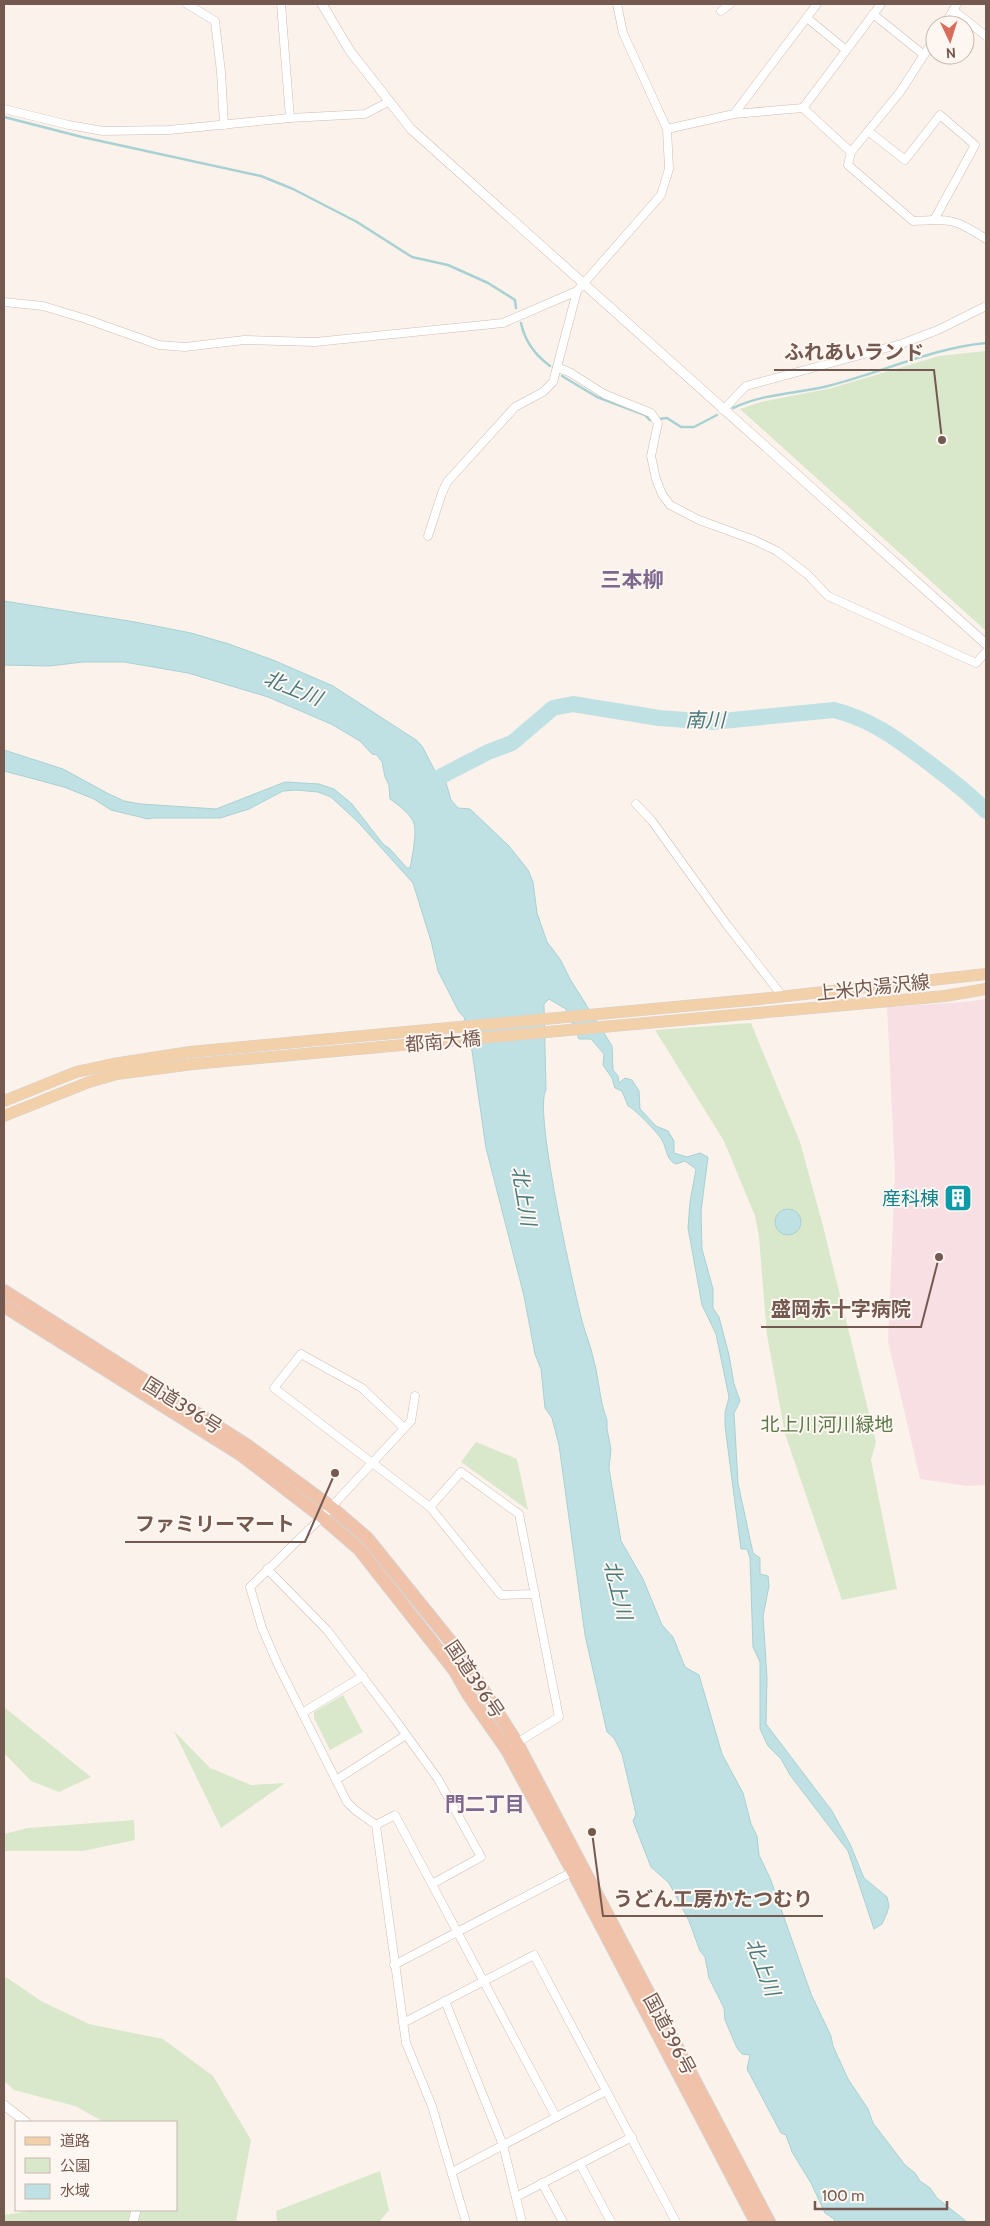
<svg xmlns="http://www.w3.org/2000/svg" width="990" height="2226" viewBox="0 0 990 2226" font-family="Cabin,'Noto Sans JP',sans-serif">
  <rect width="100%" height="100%" fill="#fbf3eb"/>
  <polygon fill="#f8dfe4" points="986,999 986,1485 967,1486 920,1479 888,1341 895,1173 887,1007 964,1002"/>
  <g fill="#d9e8ca">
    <polygon points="986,351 986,631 740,409 761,402 832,388 939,356"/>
    <polygon points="751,1023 800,1142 822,1222 876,1442 871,1460 897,1589 842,1600 785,1434 767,1335 759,1237 755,1216 724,1141 655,1030"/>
    <polygon points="476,1442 517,1459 528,1510 461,1462"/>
    <polygon points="343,1695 363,1732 330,1750 314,1718 314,1712"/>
    <polygon points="4,1707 91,1777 59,1792 31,1781 4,1753"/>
    <polygon points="174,1731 210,1768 251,1785 285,1783 221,1828"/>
    <polygon points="134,1820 135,1840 83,1851 4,1851 4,1834 28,1828"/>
    <polygon points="6,1977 41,2001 89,2024 163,2039 213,2076 251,2140 236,2222 4,2222 4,2215 36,2210 176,2210 176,2122 104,2122 75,2106 14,2090 4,2081 4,1981"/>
    <polygon points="380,2171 389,2210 379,2222 277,2222 276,2211"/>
  </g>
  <g fill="#c0e1e3" stroke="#a8d1d4">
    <path d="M4,601L135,622L191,633L229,644L273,660L333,686L416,740L422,746L435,771L446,783L451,800L458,808L470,809L509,846L528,870L533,882L537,913L547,942L560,959L570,979L612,1046L613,1070L618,1076L619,1083L625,1078L632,1080L639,1091L640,1109L656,1126L668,1131L674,1141V1153L687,1157L700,1153L708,1157L701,1211L702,1249L713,1289V1308L719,1317L729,1355L734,1384L740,1401L734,1413L738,1483L753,1553L760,1558V1574L768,1576L769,1586L763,1616L767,1678L766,1724L832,1811L850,1844L864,1878L887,1897L889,1906L887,1913L882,1924L874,1929L848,1851L790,1775L781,1759L768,1746L760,1729V1662L753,1647L750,1558L747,1549H741L725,1426V1413L729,1397L716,1334L702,1305L688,1228L690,1202L696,1169L685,1161L676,1164C666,1160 667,1149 662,1140C659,1134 634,1108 628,1106L622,1091L615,1088L612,1078L603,1065L604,1054L591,1039H579L566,1009L549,999L544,1004L546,1090C533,1110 574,1289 582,1321C586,1335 591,1347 594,1361C599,1380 600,1403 607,1420V1429L611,1449L609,1468L621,1541L643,1579L662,1625L673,1637L685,1667L699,1675L722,1754L743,1793L751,1824L757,1836L759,1855L770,1878L811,1994L831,2036L833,2046L848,2079L868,2109L873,2123L905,2165L915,2173L920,2181L930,2188L937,2198L967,2222H835L834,2219L825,2213L811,2183L792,2152L786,2135L781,2133L747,2069L750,2055L742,2054L737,2048L725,2020L724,2008L709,1978L705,1957L700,1951L689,1921L669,1883L651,1867L633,1821L636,1814L622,1754L614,1738L607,1732L585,1635L559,1445L552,1418L545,1408L541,1369L535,1354L524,1296L486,1148L472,1051L464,1017L459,1012L438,971L431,941L413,883L358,822L331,797L318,792L296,790L283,791L249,809L220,818H153L148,819L111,810L94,799L64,787L4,771V750L63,769L107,793L124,801L141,804L216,809L285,782L319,784L334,789L352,804L383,844L390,849L407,868H410C412,858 418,829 413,821C409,813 397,804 390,799L389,785L385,777L382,762L377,755L372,754L360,741L331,724L268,697L188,673L124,662H83L49,666L4,665Z"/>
    <circle cx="788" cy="1222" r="13"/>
  </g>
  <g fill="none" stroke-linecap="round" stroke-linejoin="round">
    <g stroke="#a8d1d4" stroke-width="2.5">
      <polyline points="4,117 82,137 261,176 293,189 357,222 412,257 448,265 488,283 515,300 516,308"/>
      <path d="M521,323C525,342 535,355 550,366"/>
      <polyline points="562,376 597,397 645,415 650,420 667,418 681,427 694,427 717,415"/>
      <path d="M733,408C765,393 795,394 828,386C881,373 932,348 986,343"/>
    </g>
    <path stroke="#c0e1e3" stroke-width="16" d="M419,783L436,779L488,752L512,743L553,708L573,704L659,718L712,722L834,710C874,720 901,742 933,766C951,780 970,794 986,811"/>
    <defs>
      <g id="minor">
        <polyline points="187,4 215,21 221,72 224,125"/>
        <polyline points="281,4 290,118"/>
        <polyline points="953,10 986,36"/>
        <polyline points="721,11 730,4"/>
        <polyline points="873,14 924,55"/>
        <polyline points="807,18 846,50"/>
        <polyline points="944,25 957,4"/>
        <path d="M935,38L900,92L851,152L848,165L913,221C951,219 954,218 986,239"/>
        <polyline points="803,108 881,4"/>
        <polyline points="4,109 69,125 103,131 169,130 290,118 365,114 388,102"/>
        <polyline points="734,114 817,4"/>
        <polyline points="667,129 734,114 803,108 851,152"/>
        <polyline points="868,131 905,160 940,115 975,145 934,220"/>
        <polyline points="577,291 557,367 571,373 604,394 651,413 658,423 651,456 656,479 662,494 670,505 699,520 754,540 777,551 807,574 828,596 976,663 986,652"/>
        <polyline points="4,302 43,306 86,319 159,345 185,347 244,340 315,342 503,323 577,291 661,195 669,169 667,129 623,33 617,4"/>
        <polyline points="723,410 746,386 901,344 938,330 986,306"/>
        <polyline points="428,536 442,493 447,482 515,407 543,392 553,382 557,367"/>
        <polyline points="636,804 652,821 727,925 783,997"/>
        <polyline points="415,1396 411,1421 322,1517 250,1587 262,1628 278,1665 347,1802 355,1810 376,1825 406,2043 432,2106 466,2222"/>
        <polyline points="404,1428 362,1388 301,1354 274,1388 430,1507 501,1595 535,1594"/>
        <polyline points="430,1507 461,1472 519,1514 559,1717 515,1744"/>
        <polyline points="267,1569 327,1630 394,1718 438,1779 481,1857 432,1884"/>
        <polyline points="302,1713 363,1676"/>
        <polyline points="336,1780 406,1735"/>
        <polyline points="376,1825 395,1815 556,2117"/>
        <polyline points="394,1965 576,1870"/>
        <polyline points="445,2001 503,2145 522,2222"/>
        <polyline points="403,2023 534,1955 676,2222"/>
        <polyline points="580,2164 611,2222"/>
        <polyline points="452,2172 606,2091"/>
        <polyline points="542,2183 563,2222"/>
        <polyline points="516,2197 632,2137"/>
      </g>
      <g id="tertiary">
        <polyline points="322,4 350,51 411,129 986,644"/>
        <polyline points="4,2105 26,2122"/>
        <polyline points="133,2222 136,2210"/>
      </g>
      <g id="primary">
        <polyline points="4,1101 76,1072 113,1064 190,1052 760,999 986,974"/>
        <polyline points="4,1116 89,1082 117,1074 193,1064 945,996 986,989"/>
      </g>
      <g id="trunk">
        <polyline points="4,1291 248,1446 331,1507 367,1538 459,1652 517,1743 769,2222"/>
        <polyline points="4,1306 240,1454 322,1517 359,1549 455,1671 468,1694 507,1750 573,1872 756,2222"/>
      </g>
    </defs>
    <use href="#minor" stroke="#cebdb4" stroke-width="9"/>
    <use href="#tertiary" stroke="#cebdb4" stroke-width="10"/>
    <use href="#primary" stroke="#d8d1ce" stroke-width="12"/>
    <use href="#trunk" stroke="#d8d1ce" stroke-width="14"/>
    <use href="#minor" stroke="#fff" stroke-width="8"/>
    <use href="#tertiary" stroke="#fff" stroke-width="9"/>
    <use href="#primary" stroke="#f2d1aa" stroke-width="11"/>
    <use href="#trunk" stroke="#f0c2a9" stroke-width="12"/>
  </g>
  <defs>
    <symbol id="building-square" viewBox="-11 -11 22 22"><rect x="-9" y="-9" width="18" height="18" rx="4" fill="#0f9aa8" stroke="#fef7f1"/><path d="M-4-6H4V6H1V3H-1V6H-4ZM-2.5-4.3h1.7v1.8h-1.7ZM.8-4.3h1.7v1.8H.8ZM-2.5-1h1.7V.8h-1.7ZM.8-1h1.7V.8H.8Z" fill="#fff"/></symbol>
  </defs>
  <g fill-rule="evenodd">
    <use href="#building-square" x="942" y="1182" width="32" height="32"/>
  </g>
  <g text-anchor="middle" stroke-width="4" stroke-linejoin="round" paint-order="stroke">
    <g font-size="19" fill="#745950" stroke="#fef7f1">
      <text transform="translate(873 987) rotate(-6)" y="7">上米内湯沢線</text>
      <text transform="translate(443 1041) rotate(-5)" y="7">都南大橋</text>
      <text transform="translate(183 1405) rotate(32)" y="7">国道396号</text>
      <text transform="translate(475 1679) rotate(56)" y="7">国道396号</text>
      <text transform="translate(670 2034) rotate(62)" y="7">国道396号</text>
    </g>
    <g font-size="19" fill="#0d838f" stroke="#fef7f1" text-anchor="end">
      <text x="939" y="1205">産科棟</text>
    </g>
    <g font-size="19" fill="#5b7849" stroke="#fef7f1">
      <text x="827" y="1431">北上川河川緑地</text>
    </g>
    <g font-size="20" font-style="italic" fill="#487a7e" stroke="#fef7f1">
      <text transform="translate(293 688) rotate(22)" y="7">北上川</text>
      <text x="705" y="727">南川</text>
      <text transform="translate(524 1196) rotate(80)" y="7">北上川</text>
      <text transform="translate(618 1590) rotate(76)" y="7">北上川</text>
      <text transform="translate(763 1967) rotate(69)" y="7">北上川</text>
    </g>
    <g font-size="20" font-weight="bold" fill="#7e688f" stroke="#fef7f1">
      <text x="485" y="1811">門二丁目</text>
    </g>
    <g font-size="21" font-weight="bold" fill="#7e688f" stroke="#fef7f1">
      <text x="632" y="587">三本柳</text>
    </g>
  </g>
  <path fill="none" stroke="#745950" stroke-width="2" d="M942 440L934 370H774M939 1257L921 1327H761M335 1473L305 1542H125M592 1832L603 1916H823"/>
  <g fill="#745950" stroke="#fef7f1" stroke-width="2">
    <circle cx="942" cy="440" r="5"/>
    <circle cx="939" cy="1257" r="5"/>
    <circle cx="335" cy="1473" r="5"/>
    <circle cx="592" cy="1832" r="5"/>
  </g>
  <g font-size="20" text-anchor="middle" font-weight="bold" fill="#745950" stroke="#fef7f1" stroke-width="4" stroke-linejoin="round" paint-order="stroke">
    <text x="854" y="359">ふれあいランド</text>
    <text x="841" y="1316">盛岡赤十字病院</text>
    <text x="215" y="1531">ファミリーマート</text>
    <text x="713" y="1906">うどん工房かたつむり</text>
  </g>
  <rect width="990" height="2226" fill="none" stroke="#745950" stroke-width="10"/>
  <rect x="15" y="2121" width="162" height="90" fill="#fef7f1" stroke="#c7b8b1"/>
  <rect x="25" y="2137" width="25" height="8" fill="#f2d1aa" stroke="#c7b8b1"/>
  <text x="60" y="2146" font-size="15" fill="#745950">道路</text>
  <rect x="25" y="2158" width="25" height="15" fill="#d9e8ca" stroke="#c7b8b1"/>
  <text x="60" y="2171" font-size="15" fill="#745950">公園</text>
  <rect x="25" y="2184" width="25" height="15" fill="#c0e1e3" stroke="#c7b8b1"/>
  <text x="60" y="2196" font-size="15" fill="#745950">水域</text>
  <g transform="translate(950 40) rotate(176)"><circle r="24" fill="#fef7f1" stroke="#c7b8b1"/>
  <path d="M0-4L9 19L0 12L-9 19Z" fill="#d86d5c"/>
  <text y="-8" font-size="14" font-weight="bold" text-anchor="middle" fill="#745950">N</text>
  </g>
  <path d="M815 2201v8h132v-8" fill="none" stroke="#745950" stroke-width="2.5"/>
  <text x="822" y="2201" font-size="15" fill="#745950" stroke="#fef7f1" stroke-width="4" paint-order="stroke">100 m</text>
</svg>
